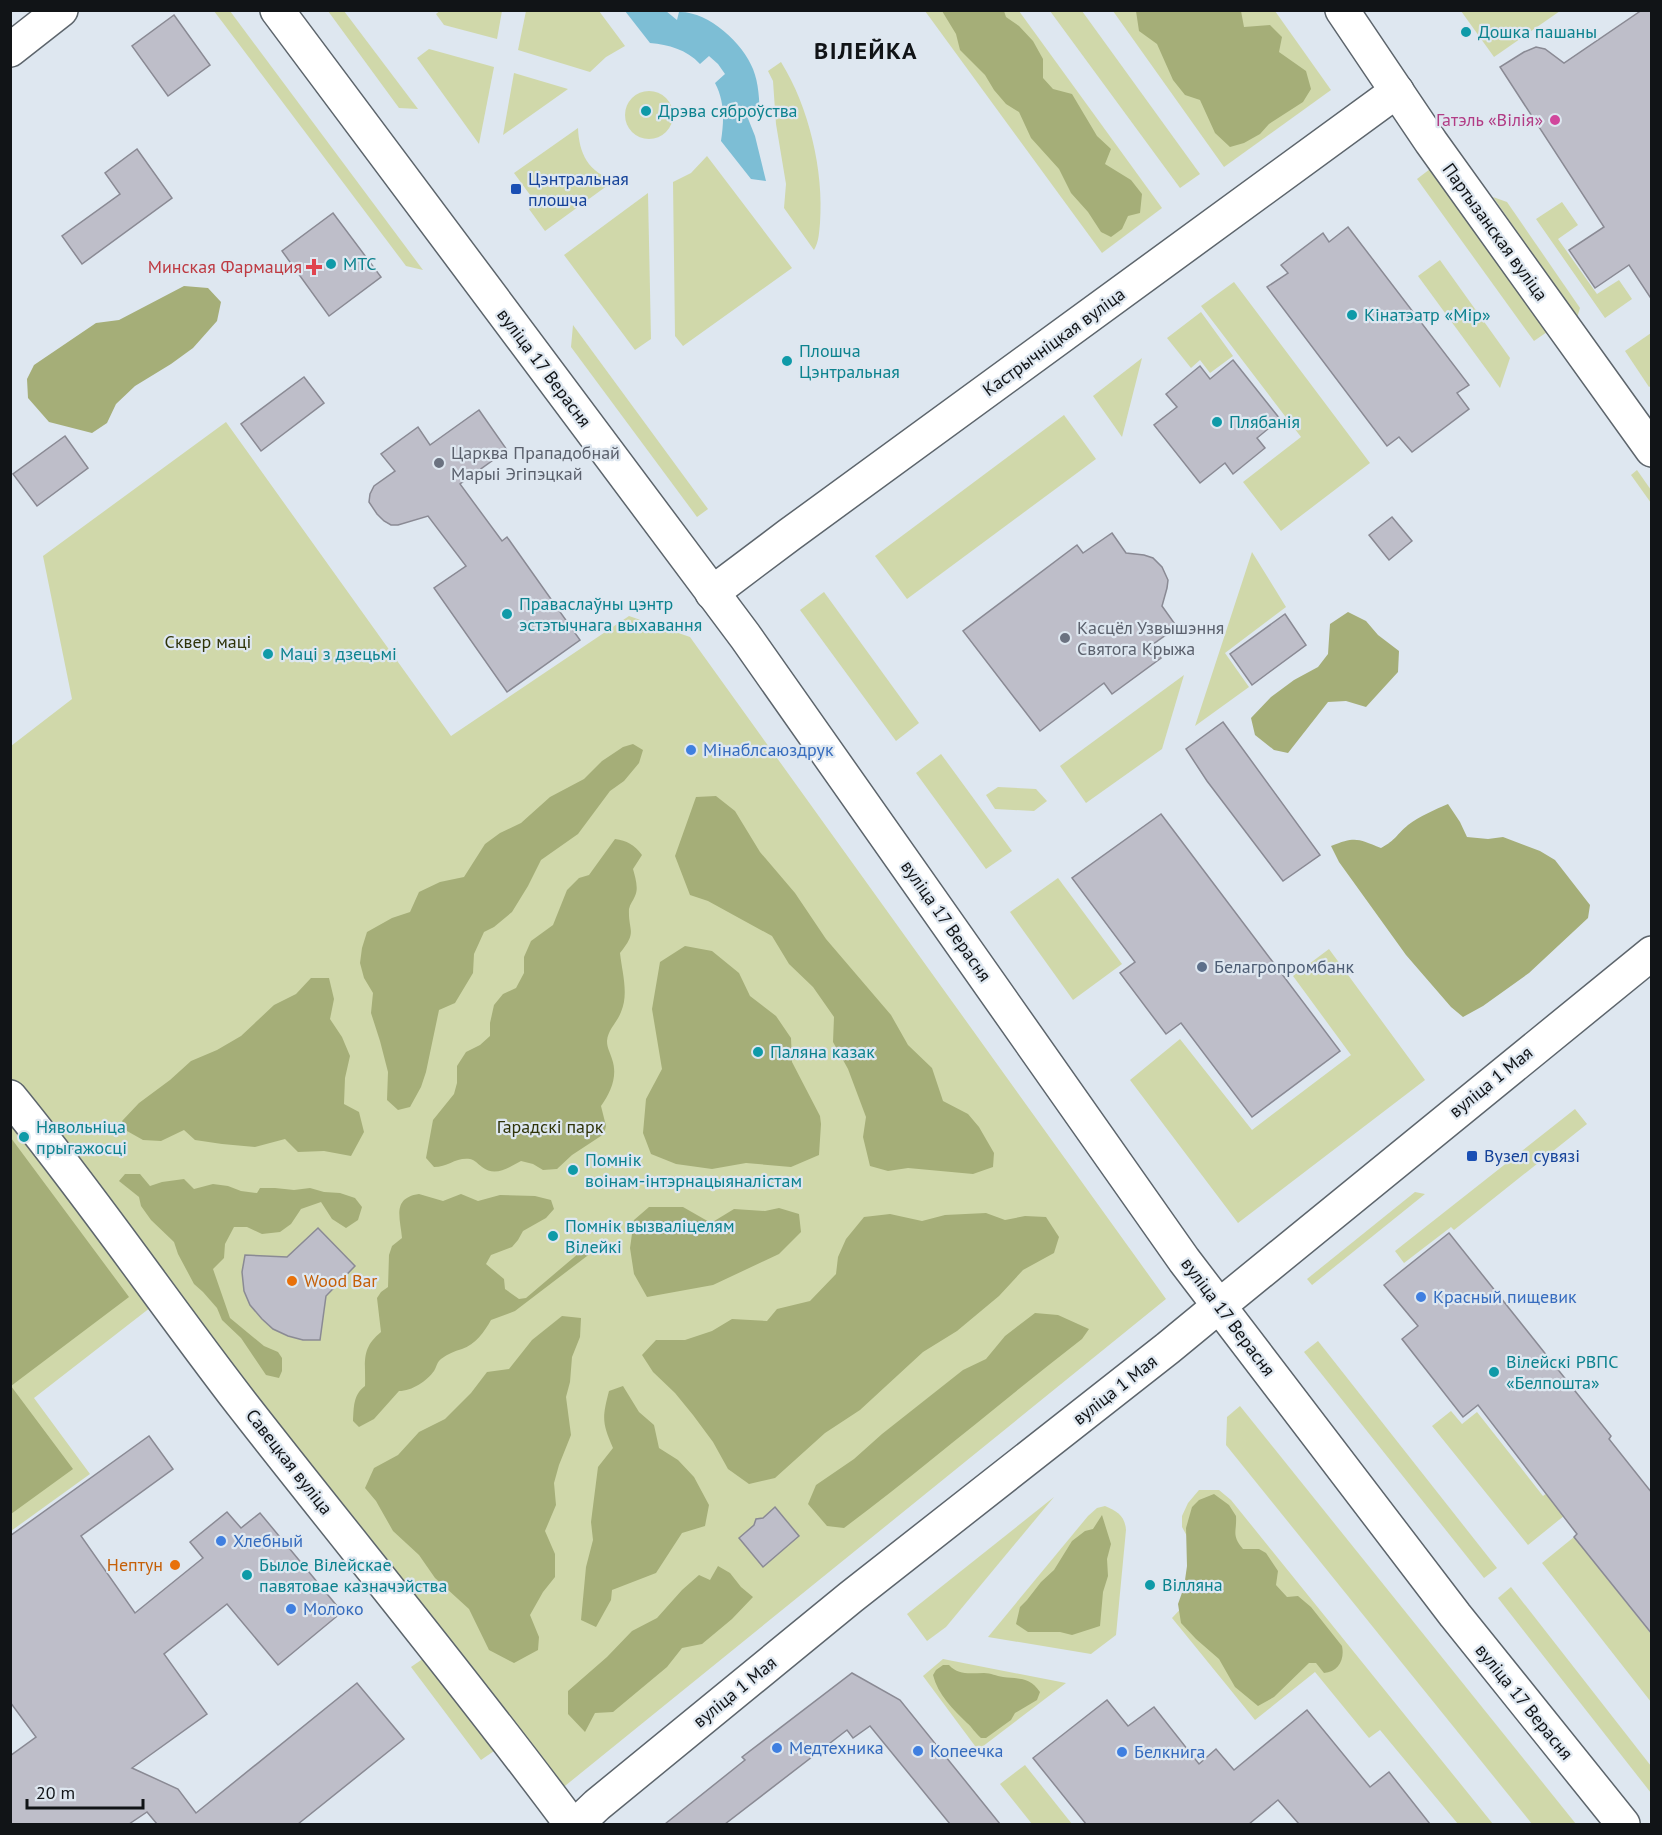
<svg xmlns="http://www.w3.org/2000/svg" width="1662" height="1835" viewBox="0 0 1662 1835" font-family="'PT Sans',sans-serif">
  <rect width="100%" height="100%" fill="#dee7f0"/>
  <g fill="#d0d8aa">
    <polygon points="441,10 502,11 497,39 444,25 436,14"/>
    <polygon points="214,11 230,11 423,270 406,266"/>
    <polygon points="328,11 344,11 418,109 399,108"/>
    <polygon points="526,11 599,11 625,46 606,57 590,72 518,50"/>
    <polygon points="925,11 1019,11 1162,208 1102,253"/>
    <polygon points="1050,11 1082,11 1200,174 1180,188"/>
    <polygon points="1113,11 1275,11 1331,90 1224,167"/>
    <polygon points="1461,11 1560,11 1494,57"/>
    <polygon points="429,49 494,67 479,144 417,58"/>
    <path d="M781,62C809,107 824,171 820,223C819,233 819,241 814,250L784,208L786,184L776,124L773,81L768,71Z"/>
    <polygon points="514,73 568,89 503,135"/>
    <circle cx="649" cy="115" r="24"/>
    <path d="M578,128C579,153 588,173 615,180L545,231L529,209L536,203L514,173Z"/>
    <polygon points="707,156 792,268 683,346 675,336 673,182 691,173"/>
    <polygon points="1430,169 1547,332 1534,341 1417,179"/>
    <polygon points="648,193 651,339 635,350 564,255"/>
    <polygon points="1493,197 1507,202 1580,308 1577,318"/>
    <polygon points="1562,202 1578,225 1558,239 1597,294 1619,280 1632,299 1605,318 1536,219"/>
    <polygon points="1440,260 1510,358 1500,388 1418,276"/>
    <polygon points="1234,282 1370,463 1281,531 1243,482 1301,437 1201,306"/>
    <polygon points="1201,312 1233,356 1210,373 1200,360 1191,368 1167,338"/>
    <polygon points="573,325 708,509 697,517 571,347"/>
    <polygon points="1651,333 1652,385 1649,387 1625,351"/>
    <polygon points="1142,358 1122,437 1093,396"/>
    <polygon points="1064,415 1096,459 907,599 875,556"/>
    <polygon points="226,422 451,736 629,616 690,637 1166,1299 560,1790 173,1290 34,1398 90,1474 11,1531 11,746 72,699 43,556"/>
    <polygon points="1637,470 1651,490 1651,503 1631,475"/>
    <polygon points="1252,552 1286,607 1225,653 1249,687 1195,726"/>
    <polygon points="824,592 919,723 896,741 800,610"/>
    <polygon points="1184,675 1162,749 1086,803 1060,766"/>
    <polygon points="941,754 1012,851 986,869 916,773"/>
    <polygon points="998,787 1036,789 1047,801 1034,811 995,809 986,795"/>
    <polygon points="1058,878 1122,964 1073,1000 1010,912"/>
    <polygon points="1329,949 1425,1080 1238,1223 1130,1080 1180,1039 1252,1130 1351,1055 1293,976"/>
    <polygon points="1575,1109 1587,1124 1454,1230 1451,1227 1404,1263 1395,1251"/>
    <polygon points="1415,1192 1425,1194 1312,1285 1307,1279"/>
    <polygon points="1318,1341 1497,1568 1484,1578 1304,1352"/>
    <polygon points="1240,1406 1576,1824 1532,1824 1226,1445 1227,1417"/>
    <polygon points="1451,1411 1462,1424 1477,1412 1543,1496 1606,1448 1622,1469 1528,1545 1432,1426"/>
    <polygon points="1199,1490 1219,1490 1231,1500 1493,1824 1458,1824 1380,1730 1369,1738 1315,1672 1255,1720 1172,1618 1189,1600 1193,1547 1182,1527 1182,1516 1188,1503"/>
    <polygon points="1054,1497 946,1627 927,1641 907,1614"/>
    <path d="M1105,1506C1117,1511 1125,1516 1126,1530L1116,1635L1091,1654L988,1637L1088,1516L1097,1508Z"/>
    <polygon points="1574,1537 1651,1634 1651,1702 1542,1563"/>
    <polygon points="1511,1587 1651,1766 1651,1793 1498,1598"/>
    <polygon points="424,1658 494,1751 481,1760 411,1667"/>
    <polygon points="943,1659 1066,1683 978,1750 923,1676"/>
    <polygon points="1025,1765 1072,1824 1032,1824 1000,1784"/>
  </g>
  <g fill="#a5ae78">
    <polygon points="942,11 1004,11 1006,17 1019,26 1033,41 1043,59 1043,78 1053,89 1072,94 1097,136 1111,149 1105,164 1131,180 1142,194 1140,213 1128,216 1122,229 1111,237 1101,232 1088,212 1071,193 1059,169 1031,138 1019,112 1006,104 994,90 985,75 960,50 956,34"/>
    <polygon points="1239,11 1241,11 1244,27 1270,25 1282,37 1279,52 1306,71 1311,89 1303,102 1269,124 1260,134 1244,143 1230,147 1215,133 1200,100 1185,95 1173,80 1157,44 1139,31 1136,11"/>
    <polygon points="184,286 208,288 221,302 217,321 193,348 171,364 135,386 116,404 107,423 92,433 49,422 28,398 27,379 34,365 96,323 119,320"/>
    <polygon points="1348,612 1366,621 1378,635 1399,651 1398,672 1366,707 1346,701 1328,702 1288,753 1274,750 1255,735 1251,718 1271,697 1294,680 1318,667 1328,654 1330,624"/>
    <polygon points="633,744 643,750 639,763 624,781 610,791 578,834 541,860 528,886 512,912 494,927 484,932 474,954 473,973 455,1003 439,1010 426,1072 421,1087 410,1107 398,1110 387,1100 388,1072 380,1041 371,1013 373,993 364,978 360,963 362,948 367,932 392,918 410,912 419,892 440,882 464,877 485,844 500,833 521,823 550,797 584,779 602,761 623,747"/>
    <polygon points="716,796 735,811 760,852 795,893 826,939 891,1015 908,1045 932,1068 943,1101 968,1114 979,1127 994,1153 993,1167 973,1174 908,1168 888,1171 870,1166 863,1137 866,1117 848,1069 833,1042 834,1017 813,987 789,964 772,936 708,901 690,895 675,856 696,797"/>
    <path d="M1448,804L1460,822L1467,837L1488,839L1503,837L1540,851L1555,860L1590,905L1588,918L1529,973L1483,1006L1463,1017L1451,1007L1406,955L1339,862L1331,846C1356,836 1358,839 1381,848C1396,840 1397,834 1408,825C1420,816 1434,810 1448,804Z"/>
    <path d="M615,839C627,841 634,844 642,855L633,869C635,877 639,888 635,896C633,901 630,904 629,909C628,932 638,931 620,953C622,972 629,994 621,1012C617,1023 608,1029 607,1041C607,1048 610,1052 612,1059C618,1076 611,1092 601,1106L606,1126L604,1134L572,1155L557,1169L543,1170L533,1164L521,1161C508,1168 495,1177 482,1167C478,1164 475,1160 470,1159C456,1157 448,1167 434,1167L426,1158L433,1120L454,1094L457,1083V1066L466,1052L480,1045L490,1036V1023L494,1005L503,994L516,988L524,973V957L531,941L553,925L567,890L579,878L589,875Z"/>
    <polygon points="685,946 712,951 739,973 750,996 776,1016 791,1038 792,1062 820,1116 821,1124 819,1155 791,1167 746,1163 712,1169 676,1164 651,1154 643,1133 646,1099 662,1069 652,1009 660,962"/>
    <polygon points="311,978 329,978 334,999 330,1019 342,1037 350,1056 345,1078 344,1104 359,1112 364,1132 351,1156 324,1151 298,1152 285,1139 255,1147 222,1144 195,1140 184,1130 161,1141 143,1140 127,1131 122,1121 139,1103 170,1080 191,1061 217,1050 241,1036 274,1005 296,994"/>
    <polygon points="11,1138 129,1297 11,1386 73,1469 11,1514"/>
    <polygon points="125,1174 140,1174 150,1186 162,1182 184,1179 194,1189 213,1184 228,1186 241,1191 257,1193 260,1188 275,1188 294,1190 310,1188 324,1192 340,1193 355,1198 362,1207 358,1220 346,1228 332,1219 321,1202 301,1209 291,1224 280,1232 262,1234 247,1227 234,1227 225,1244 224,1258 213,1269 230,1318 264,1346 278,1352 282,1358 282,1371 279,1378 266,1375 241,1338 222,1320 217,1308 203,1292 194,1284 178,1254 174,1242 151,1220 141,1206 139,1197 119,1181"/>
    <path d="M419,1194L443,1201L461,1194L478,1201L500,1195L535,1196L551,1200L554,1209L546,1218L523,1231L518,1240L512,1247L491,1255L486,1264L504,1279L505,1289L519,1299L526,1298L592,1242L591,1253L515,1311L491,1320C485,1331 475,1345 462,1349C454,1351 448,1354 441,1359C437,1362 437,1366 434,1371C427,1381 412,1391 399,1391L374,1419L359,1427L353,1421C354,1407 353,1395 365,1386C366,1363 360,1349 381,1332L377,1298L381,1292L388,1287L389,1255L392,1246L402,1238C400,1217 392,1198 419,1194Z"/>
    <polygon points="649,1207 683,1207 711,1223 734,1209 765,1211 779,1208 799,1214 801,1232 779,1254 713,1285 647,1297 634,1274 630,1248 634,1220"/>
    <polygon points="986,1213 1005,1220 1025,1216 1046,1217 1059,1237 1054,1253 1023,1270 999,1296 957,1331 923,1352 860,1410 825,1433 775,1478 749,1484 728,1469 713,1442 693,1415 675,1393 653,1372 642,1355 656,1340 685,1340 712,1331 732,1319 767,1321 777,1309 810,1301 836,1274 838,1257 846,1239 864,1217 890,1214 922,1221 945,1215"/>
    <path d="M1035,1313L1058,1315L1089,1329L1082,1339C1002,1401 925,1467 844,1528L827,1526L808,1504L816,1485L854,1459L882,1434L963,1370L986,1359L1005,1336Z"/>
    <polygon points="562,1316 581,1318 580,1337 572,1357 570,1382 566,1397 571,1435 559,1465 554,1483 556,1505 545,1531 555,1554 555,1577 543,1592 530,1615 539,1637 538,1650 514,1663 489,1650 469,1609 435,1578 419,1555 393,1531 376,1501 365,1488 374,1468 398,1455 419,1432 445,1419 471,1393 487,1372 509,1369 532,1340"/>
    <path d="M623,1386L639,1412L654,1425L659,1448L678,1460L694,1477L709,1505L705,1526L682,1533L656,1573L612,1590L611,1600L596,1627L581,1620L586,1567L593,1540L591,1522L598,1467L613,1448C602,1423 602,1418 609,1391Z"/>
    <path d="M1214,1494L1229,1505L1236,1516C1237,1532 1231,1535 1243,1549H1259L1266,1553L1278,1571L1276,1585L1287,1597L1298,1596L1311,1607L1342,1646C1345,1660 1338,1672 1324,1673L1316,1663H1309L1274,1697L1258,1706L1235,1687L1219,1659L1196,1639L1181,1623L1178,1604L1184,1587L1187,1566L1186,1528L1192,1507L1199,1500Z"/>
    <polygon points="1102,1515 1111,1544 1107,1559 1108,1576 1103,1592 1100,1626 1072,1635 1060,1632 1028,1632 1016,1624 1020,1607 1027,1600 1041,1582 1054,1570 1072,1541 1085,1531 1093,1529"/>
    <polygon points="718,1566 730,1573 741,1587 753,1597 732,1619 702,1644 682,1648 667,1667 613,1712 595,1713 585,1732 568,1714 568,1691 607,1657 632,1631 657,1618 682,1590 699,1575 710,1580"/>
    <path d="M943,1665H949C959,1676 971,1673 984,1673C991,1673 996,1676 1003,1677C1019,1679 1030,1677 1040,1692L1037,1700L1015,1713L1011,1720L986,1738H981C975,1733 972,1727 967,1723C953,1709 938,1695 933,1675L936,1670Z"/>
  </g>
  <path fill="#7dbed5" d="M625,11H666L677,20L679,12C708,11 743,43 753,69C759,84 759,99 760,115L747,116L755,136L766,181L751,179L721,141C724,121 725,102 715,83L725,74L718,64L709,56L700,64C686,49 669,45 650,43Z"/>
  <g fill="#bebec9" stroke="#8a8a94" stroke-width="1.5">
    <polygon points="1642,10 1652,10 1652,300 1629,265 1595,288 1569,250 1604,227 1500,67 1524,52 1536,47 1545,49 1564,63"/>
    <polygon points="174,15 210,65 168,96 132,46"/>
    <polygon points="137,149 172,198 82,264 62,236 120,194 105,173"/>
    <polygon points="333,213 381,277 329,316 282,251"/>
    <polygon points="1348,227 1469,385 1457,393 1469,409 1412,452 1399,437 1387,446 1267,287 1288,273 1281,265 1323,233 1329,242"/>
    <polygon points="1233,360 1280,419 1257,438 1265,448 1233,474 1225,463 1200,483 1154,425 1177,407 1166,394 1200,366 1210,379"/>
    <polygon points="304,377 324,403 261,451 241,424"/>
    <polygon points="479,410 507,450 460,484 502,541 507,537 580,640 507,692 434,588 466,566 428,516 398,525 391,525 384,521 377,514 369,502 370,494 374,486 395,471 381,454 418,427 430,445"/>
    <polygon points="65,436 88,468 37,506 13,474"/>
    <polygon points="1392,517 1412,541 1389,560 1369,535"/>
    <polygon points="1112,533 1126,553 1144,555 1153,558 1162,567 1168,580 1167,588 1162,606 1177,627 1152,645 1161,658 1112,694 1104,683 1040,731 963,631 1077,545 1083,553"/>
    <polygon points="1285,614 1306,645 1252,685 1230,654"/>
    <polygon points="1223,722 1320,855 1283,881 1207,781 1186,749"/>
    <polygon points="1161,814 1340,1051 1252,1117 1181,1023 1166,1034 1120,973 1135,962 1072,878"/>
    <polygon points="318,1228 355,1266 326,1296 320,1340 303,1340 288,1336 273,1329 262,1319 250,1305 244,1291 242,1272 245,1255 287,1257"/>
    <polygon points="1449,1233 1611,1436 1609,1439 1652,1493 1652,1634 1574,1537 1577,1534 1478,1405 1463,1417 1402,1339 1418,1326 1384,1285"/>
    <polygon points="149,1436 173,1469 81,1536 135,1613 203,1558 190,1542 227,1512 241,1528 260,1513 342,1612 278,1665 227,1604 164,1654 207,1714 132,1768 178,1789 196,1813 357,1683 404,1739 298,1824 157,1824 147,1812 129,1824 10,1824 10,1756 36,1737 10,1702 10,1536"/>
    <polygon points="775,1507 799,1536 763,1567 739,1538 754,1525 756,1519 763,1518"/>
    <polygon points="852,1673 900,1700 1000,1824 950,1824 870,1726 853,1738 847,1730 725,1824 665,1824 745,1760 742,1757"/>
    <polygon points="1107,1700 1128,1726 1154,1707 1199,1764 1216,1749 1234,1770 1307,1710 1370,1787 1389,1772 1430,1824 1299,1824 1278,1800 1249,1824 1086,1824 1033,1758"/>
  </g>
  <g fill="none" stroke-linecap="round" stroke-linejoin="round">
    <defs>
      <g id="minor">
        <polyline points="1342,10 1431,142 1652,450"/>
        <polyline points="10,50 61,10"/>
        <polyline points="712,593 789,535 1397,91"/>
        <path d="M10,1097C91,1196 163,1302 241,1403C351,1544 465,1681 571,1824"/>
        <polyline points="577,1824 597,1805 851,1597 1168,1348 1219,1306"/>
      </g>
      <g id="tertiary">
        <polyline points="277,10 745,636 1184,1260 1455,1615 1623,1824"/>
        <polyline points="1219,1306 1652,953"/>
      </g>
    </defs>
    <use href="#minor" stroke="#5d656c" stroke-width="36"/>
    <use href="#tertiary" stroke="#5d656c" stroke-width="36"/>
    <use href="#minor" stroke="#fff" stroke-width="33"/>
    <use href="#tertiary" stroke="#fff" stroke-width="33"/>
  </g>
  <g fill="#0f9aa8" stroke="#dee7f0" stroke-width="2">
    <circle cx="1466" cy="32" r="6"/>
    <circle cx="646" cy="111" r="6"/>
    <circle cx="331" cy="264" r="6"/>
    <circle cx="1352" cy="315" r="6"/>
    <circle cx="787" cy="361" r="6"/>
    <circle cx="1217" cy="422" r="6"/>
    <circle cx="507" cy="614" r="6"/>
    <circle cx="268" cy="654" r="6"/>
    <circle cx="758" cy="1052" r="6"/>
    <circle cx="24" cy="1137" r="6"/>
    <circle cx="573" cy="1170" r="6"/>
    <circle cx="553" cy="1236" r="6"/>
    <circle cx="1494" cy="1372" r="6"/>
    <circle cx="247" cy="1575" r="6"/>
    <circle cx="1150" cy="1585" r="6"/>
  </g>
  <circle fill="#d1479c" stroke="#dee7f0" stroke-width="2" cx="1555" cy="120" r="6"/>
  <g fill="#1a4fb4" stroke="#dee7f0" stroke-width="2">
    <rect x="510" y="183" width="12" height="12" rx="3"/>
    <rect x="1466" y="1150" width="12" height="12" rx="3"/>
  </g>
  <path fill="#e0444e" stroke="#dee7f0" stroke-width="2" d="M311 258h6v6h6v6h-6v6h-6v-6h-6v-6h6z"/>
  <g fill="#6b7280" stroke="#dee7f0" stroke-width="2">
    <circle cx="439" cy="463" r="6"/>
    <circle cx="1065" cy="638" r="6"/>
  </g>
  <g fill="#3f7fe0" stroke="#dee7f0" stroke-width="2">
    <circle cx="691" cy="750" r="6"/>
    <circle cx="1421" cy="1297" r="6"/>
    <circle cx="221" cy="1541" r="6"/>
    <circle cx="291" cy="1609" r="6"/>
    <circle cx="777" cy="1748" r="6"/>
    <circle cx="918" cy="1751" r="6"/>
    <circle cx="1122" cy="1752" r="6"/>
  </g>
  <circle fill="#5c6f8a" stroke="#dee7f0" stroke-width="2" cx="1202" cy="967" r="6"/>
  <g fill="#e8710a" stroke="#dee7f0" stroke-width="2">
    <circle cx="292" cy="1281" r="6"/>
    <circle cx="175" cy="1565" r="6"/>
  </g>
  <g text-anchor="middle" stroke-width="4.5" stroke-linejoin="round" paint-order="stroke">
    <g font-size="18" fill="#0d838f" stroke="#dee7f0" text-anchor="start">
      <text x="1478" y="38">Дошка пашаны</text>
      <text x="658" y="117">Дрэва сяброўства</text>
      <text x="343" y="270">МТС</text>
      <text x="1364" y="321">Кінатэатр «Мір»</text>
      <text x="799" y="357">Плошча<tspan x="799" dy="21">Цэнтральная</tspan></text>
      <text x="1229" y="428">Плябанія</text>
      <text x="519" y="610">Праваслаўны цэнтр<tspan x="519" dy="21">эстэтычнага выхавання</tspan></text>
      <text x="280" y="660">Маці з дзецьмі</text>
      <text x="770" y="1058">Паляна казак</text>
      <text x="36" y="1133">Нявольніца<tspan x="36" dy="21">прыгажосці</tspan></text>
      <text x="585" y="1166">Помнік<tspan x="585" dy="21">воінам-інтэрнацыяналістам</tspan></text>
      <text x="565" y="1232">Помнік вызваліцелям<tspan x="565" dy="21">Вілейкі</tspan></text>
      <text x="1506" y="1368">Вілейскі РВПС<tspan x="1506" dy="21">«Белпошта»</tspan></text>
      <text x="259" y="1571">Былое Вілейскае<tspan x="259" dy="21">павятовае казначэйства</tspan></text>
      <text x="1162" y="1591">Вілляна</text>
    </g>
    <g font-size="18" fill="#b23c85" stroke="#dee7f0" text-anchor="end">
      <text x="1543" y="126">Гатэль «Вілія»</text>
    </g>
    <g font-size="18" fill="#164399" stroke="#dee7f0" text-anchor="start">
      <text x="528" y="185">Цэнтральная<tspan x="528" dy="21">плошча</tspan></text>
      <text x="1484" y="1162">Вузел сувязі</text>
    </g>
    <g font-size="18" fill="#111417" stroke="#dee7f0">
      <text transform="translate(1495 232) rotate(54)" y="6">Партызанская вуліца</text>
      <text transform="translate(1054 342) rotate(-36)" y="6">Кастрычніцкая вуліца</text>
      <text transform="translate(544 368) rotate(53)" y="6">вуліца 17 Верасня</text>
      <text transform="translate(946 921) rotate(55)" y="6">вуліца 17 Верасня</text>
      <text transform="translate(1491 1082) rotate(-39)" y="6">вуліца 1 Мая</text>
      <text transform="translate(1228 1317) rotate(53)" y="6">вуліца 17 Верасня</text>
      <text transform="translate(1115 1390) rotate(-38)" y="6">вуліца 1 Мая</text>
      <text transform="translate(289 1462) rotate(52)" y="6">Савецкая вуліца</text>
      <text transform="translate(735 1692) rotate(-39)" y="6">вуліца 1 Мая</text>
      <text transform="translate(1524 1702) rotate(51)" y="6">вуліца 17 Верасня</text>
    </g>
    <g font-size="18" fill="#be3a42" stroke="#dee7f0" text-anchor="end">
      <text x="302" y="273">Минская Фармация</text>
    </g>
    <g font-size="18" fill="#5b616d" stroke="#dee7f0" text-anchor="start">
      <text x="451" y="459">Царква Прападобнай<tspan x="451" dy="21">Марыі Эгіпэцкай</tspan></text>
      <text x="1077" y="634">Касцёл Узвышэння<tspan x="1077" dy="21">Святога Крыжа</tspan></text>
    </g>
    <g font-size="18" fill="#2f3409" stroke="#dee7f0">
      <text x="208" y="648">Сквер маці</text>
      <text x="550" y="1133">Гарадскі парк</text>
    </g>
    <g font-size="18" fill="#366cbe" stroke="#dee7f0" text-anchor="start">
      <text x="703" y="756">Мінаблсаюздрук</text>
      <text x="1433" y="1303">Красный пищевик</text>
      <text x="233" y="1547">Хлебный</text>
      <text x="303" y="1615">Молоко</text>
      <text x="789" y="1754">Медтехника</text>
      <text x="930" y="1757">Копеечка</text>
      <text x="1134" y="1758">Белкнига</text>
    </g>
    <g font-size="18" fill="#4e5e75" stroke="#dee7f0" text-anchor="start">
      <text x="1214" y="973">Белагропромбанк</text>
    </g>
    <g font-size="18" fill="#c56008" stroke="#dee7f0" text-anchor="start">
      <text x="304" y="1287">Wood Bar</text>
      <text x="163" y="1571" text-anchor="end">Нептун</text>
    </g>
    <g font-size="24" font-weight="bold" letter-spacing="1.5" fill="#111417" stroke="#dee7f0">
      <text x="866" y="59">ВІЛЕЙКА</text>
    </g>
  </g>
  <rect width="1662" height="1835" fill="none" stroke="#111417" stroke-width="24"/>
  <path d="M27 1799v9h116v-9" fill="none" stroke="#111417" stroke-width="3"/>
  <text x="36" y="1799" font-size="18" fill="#111417" stroke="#dee7f0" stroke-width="4.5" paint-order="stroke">20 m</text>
</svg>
